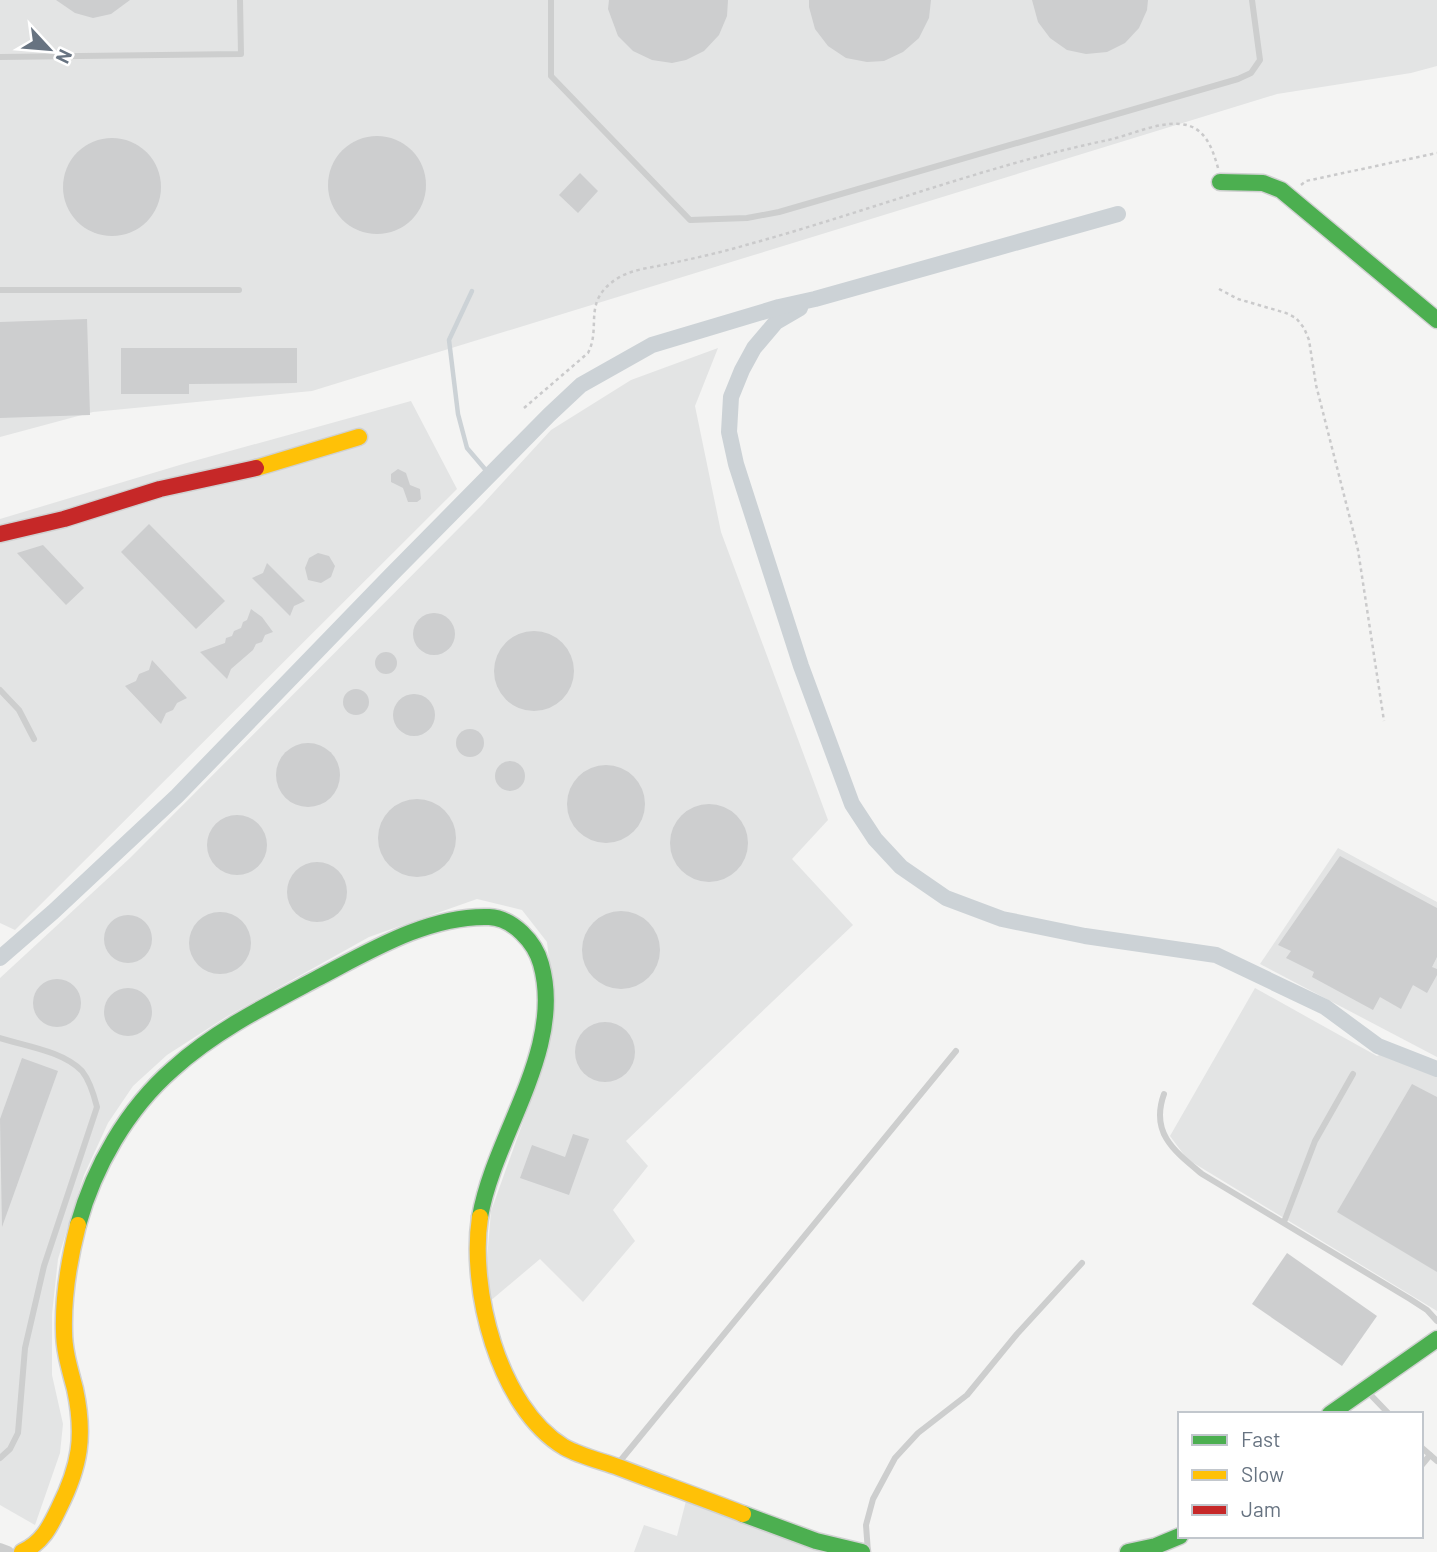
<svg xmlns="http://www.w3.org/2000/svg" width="1437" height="1552" viewBox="0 0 1437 1552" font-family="Barlow,sans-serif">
  <rect width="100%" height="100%" fill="#f4f4f3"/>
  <g fill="#e3e4e4">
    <polygon points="0,0 1437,0 1437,66 1411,73 1277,94 312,391 93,412 0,437"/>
    <polygon points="718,348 695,406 721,532 828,820 792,859 853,925 626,1141 648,1166 613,1210 635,1241 583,1302 540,1259 489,1302 487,1260 491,1211 542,1069 554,1003 547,942 522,910 477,899 369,937 226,1017 167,1055 133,1086 108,1123 84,1175 58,1259 52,1314 52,1375 63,1424 60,1453 35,1525 0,1505 0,978 130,858 482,505 551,430 631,380"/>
    <polygon points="411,401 457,489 15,930 0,923 0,519 183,464"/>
    <polygon points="1338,848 1437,902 1437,1057 1260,964"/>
    <polygon points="1255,988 1377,1056 1389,1051 1437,1072 1437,1311 1187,1159 1170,1136"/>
    <polygon points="686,1501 823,1549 841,1552 634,1552 644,1525 677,1536"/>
  </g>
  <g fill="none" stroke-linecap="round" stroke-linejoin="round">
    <polyline stroke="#ccd2d6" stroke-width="4.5" points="472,291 449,340 458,414 467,448 490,475"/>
    <g stroke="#ccd2d6" stroke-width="16">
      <polyline points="800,308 776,322 754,348 742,370 731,397 729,432 736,464 801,666 852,804 875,839 901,867 946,898 1002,919 1085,936 1216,955 1325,1007 1378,1046 1437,1069"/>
      <polyline points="0,958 53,912 177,796 390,576 549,415 581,385 652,345 779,307 815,299 1118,214"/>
    </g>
  </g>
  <g fill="#cdcecf">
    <polygon points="56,0 130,0 111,14 93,18 75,13"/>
    <polygon points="609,0 728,0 727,16 719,35 704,51 686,60 672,63 652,60 633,51 618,36 608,9"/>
    <polygon points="809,0 931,0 929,18 919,38 903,52 884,61 867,62 846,58 828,46 815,29 809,7"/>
    <polygon points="1032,0 1148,0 1147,10 1139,28 1125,43 1107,52 1086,54 1067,50 1050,38 1038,22"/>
    <circle cx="377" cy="185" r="49"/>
    <circle cx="112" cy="187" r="49"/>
    <polygon points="580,173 598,191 578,213 559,195"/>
    <polygon points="87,319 90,415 0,418 0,322"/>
    <polygon points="121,348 297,348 297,383 189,384 189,394 121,394"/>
    <polygon points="398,469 406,473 410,485 420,489 421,499 417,502 408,502 403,488 391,482 391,474"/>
    <polygon points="149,524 225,601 196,629 121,552"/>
    <polygon points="43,545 84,588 66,605 17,553"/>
    <polygon points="318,553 329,556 335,566 331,577 321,583 308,580 305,568 309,558"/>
    <polygon points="267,563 305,601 294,606 290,616 252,578 263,573"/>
    <polygon points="251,609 262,617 273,632 265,635 262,642 256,644 253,650 231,669 227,679 200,652 225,643 226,638 232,636 234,631 241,628 243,622 247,620"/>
    <circle cx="434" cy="634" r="21"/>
    <circle cx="534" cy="671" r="40"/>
    <circle cx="386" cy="663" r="11"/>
    <polygon points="152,660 187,698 177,703 173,710 166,713 161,724 125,686 136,681 139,674 149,670"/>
    <circle cx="356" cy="702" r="13"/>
    <circle cx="414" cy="715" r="21"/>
    <circle cx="470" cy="743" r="14"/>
    <circle cx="308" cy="775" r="32"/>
    <circle cx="510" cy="776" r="15"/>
    <circle cx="606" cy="804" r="39"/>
    <circle cx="417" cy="838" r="39"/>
    <circle cx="709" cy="843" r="39"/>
    <circle cx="237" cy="845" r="30"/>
    <polygon points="1340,856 1437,908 1437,957 1432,967 1437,969 1437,975 1427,993 1413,985 1401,1009 1380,997 1373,1010 1312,977 1314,972 1286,958 1291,951 1278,945"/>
    <circle cx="317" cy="892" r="30"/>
    <circle cx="621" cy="950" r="39"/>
    <circle cx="220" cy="943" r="31"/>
    <circle cx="128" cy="939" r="24"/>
    <circle cx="57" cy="1003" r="24"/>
    <circle cx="128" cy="1012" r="24"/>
    <circle cx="605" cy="1052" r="30"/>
    <polygon points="22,1058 58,1071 2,1227 0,1119"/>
    <polygon points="1412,1084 1437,1097 1437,1272 1337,1212"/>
    <polygon points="573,1134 589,1139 569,1195 520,1178 532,1145 565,1157"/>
    <polygon points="1287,1253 1377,1316 1342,1366 1252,1304"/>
  </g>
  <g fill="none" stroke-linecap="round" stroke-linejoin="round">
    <defs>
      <g id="fast">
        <polyline points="1220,182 1263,183 1281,190 1437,320"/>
        <path d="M78,1225C94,1167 127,1109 173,1069C215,1031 267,1005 316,979C368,952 428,915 489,917C513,918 535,942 541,964C565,1049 494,1135 480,1217"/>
        <polyline points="1330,1414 1437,1339"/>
        <polyline points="743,1514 816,1541 862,1552"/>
        <polyline points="1128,1552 1156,1546 1180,1536"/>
      </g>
      <g id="slow">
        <polyline points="256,468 359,437"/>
        <path d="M480,1217C469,1288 498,1407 564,1447C580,1456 601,1461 618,1467C660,1483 702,1498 743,1514"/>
        <path d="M22,1552C42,1543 50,1527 59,1508C80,1466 85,1436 75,1389C70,1370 64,1351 64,1331C63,1295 69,1260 78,1225"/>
      </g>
      <polyline id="jam" points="0,534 64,519 160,489 256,468"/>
    </defs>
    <use href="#fast" stroke="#d0d1d1" stroke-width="19"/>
    <use href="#slow" stroke="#d0d1d1" stroke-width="19"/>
    <use href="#jam" stroke="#d0d1d1" stroke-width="19"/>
    <g stroke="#cacacb" stroke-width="2.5" stroke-dasharray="3.5 3.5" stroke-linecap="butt">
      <polyline points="1301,185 1306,181 1437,153"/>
      <polyline points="1219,289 1238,299 1286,313 1296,318 1304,328 1309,340 1316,385 1358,550 1384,721"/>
      <path d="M524,408L588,353C602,326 581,301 618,278C631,270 648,268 663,265C691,259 719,253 746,245C867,212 984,166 1108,140C1131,135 1157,122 1180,124C1205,126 1212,147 1218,168"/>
    </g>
    <g stroke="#cdcece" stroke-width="6">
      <polyline points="551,0 551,76 690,220 747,218 779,212 1238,79 1251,73 1260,60 1252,0"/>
      <polyline points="0,57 241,54 240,0"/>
      <polyline points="0,290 239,290"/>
      <polyline points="0,690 19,710 34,739"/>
      <path d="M0,1038C25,1046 63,1051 82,1071C90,1081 94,1095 97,1107L44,1266L25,1348L18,1433L10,1449L0,1458"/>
      <path d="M1164,1094C1150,1133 1174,1151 1202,1174L1410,1299L1427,1310L1437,1321"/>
      <polyline points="1284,1222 1315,1141 1353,1074"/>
      <polyline points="1366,1390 1389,1414"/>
      <polyline points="1421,1447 1437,1461"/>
      <polyline points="616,1466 956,1051"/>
      <polyline points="1421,1466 1430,1455"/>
      <polyline points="868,1552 866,1525 873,1499 895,1458 918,1433 967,1395 1017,1334 1082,1263"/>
    </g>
    <polyline stroke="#cdcece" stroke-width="12" points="0,1549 8,1552"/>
    <use href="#fast" stroke="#4caf50" stroke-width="16"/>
    <use href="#slow" stroke="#ffc107" stroke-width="16"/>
    <use href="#jam" stroke="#c62828" stroke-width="16"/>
  </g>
  <rect x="1178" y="1412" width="245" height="126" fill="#ffffff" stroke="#c2c7cd" stroke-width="2"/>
  <rect x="1192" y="1435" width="35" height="10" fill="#4caf50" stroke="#c2c7cd" stroke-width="2"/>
  <text x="1241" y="1447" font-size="21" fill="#677381">Fast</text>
  <rect x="1192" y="1470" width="35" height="10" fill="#ffc107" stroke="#c2c7cd" stroke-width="2"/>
  <text x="1241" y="1482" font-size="21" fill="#677381">Slow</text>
  <rect x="1192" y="1505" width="35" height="10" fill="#c62828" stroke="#c2c7cd" stroke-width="2"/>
  <text x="1241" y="1517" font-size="21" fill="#677381">Jam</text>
  <g transform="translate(49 49) rotate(116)" stroke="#ffffff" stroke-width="5" paint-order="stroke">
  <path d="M0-5L12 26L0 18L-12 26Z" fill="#677381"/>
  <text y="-10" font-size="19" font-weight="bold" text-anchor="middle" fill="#677381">N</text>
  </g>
</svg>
